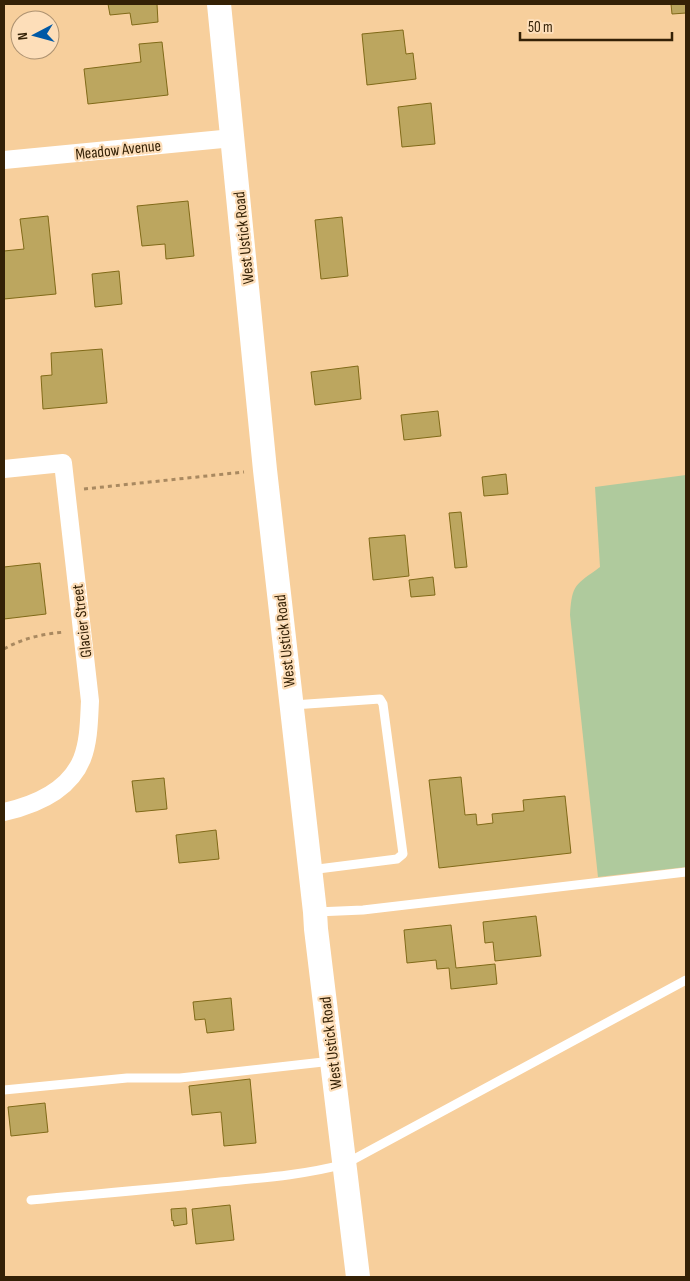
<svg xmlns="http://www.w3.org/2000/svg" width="690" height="1281" viewBox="0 0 690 1281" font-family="'Sofia Sans Condensed',sans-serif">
  <rect width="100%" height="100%" fill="#f7cf9c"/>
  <path fill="#afca9d" d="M686,475V867L598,877L570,615C572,583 576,585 600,567L595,487Z"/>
  <g fill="#bca65f" stroke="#806a18">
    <polygon points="108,4 157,4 158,22 132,25 130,13 110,15"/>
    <polygon points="671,4 686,4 686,13 672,14"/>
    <polygon points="403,30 406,54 413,53 416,79 367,85 362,34"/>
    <polygon points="162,42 168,95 88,104 84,69 141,62 139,44"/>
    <polygon points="431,103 435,144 402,147 398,107"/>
    <polygon points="188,201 194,256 166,259 165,244 142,246 137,206"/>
    <polygon points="48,216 56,294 4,299 4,251 24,249 20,219"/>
    <polygon points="342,217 348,276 321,279 315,220"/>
    <polygon points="119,271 122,304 95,307 92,274"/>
    <polygon points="102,349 107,403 43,409 41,376 52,375 51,353"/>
    <polygon points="358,366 361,399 315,405 311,372"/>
    <polygon points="438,411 441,436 404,440 401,415"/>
    <polygon points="506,474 508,494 484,496 482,477"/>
    <polygon points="461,512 467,567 455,568 449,513"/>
    <polygon points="405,535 409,576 373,580 369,538"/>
    <polygon points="40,563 46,614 4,619 4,567"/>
    <polygon points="433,577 435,595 411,597 409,580"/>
    <polygon points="461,777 465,815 476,814 477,825 493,823 492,814 524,811 523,800 565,796 571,853 439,868 429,780"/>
    <polygon points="164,778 167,809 136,812 132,781"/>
    <polygon points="216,830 219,859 179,863 176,835"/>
    <polygon points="536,916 541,956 495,961 493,942 485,943 483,922"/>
    <polygon points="451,925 456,968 495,964 497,984 451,989 449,968 437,969 436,960 407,963 404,930"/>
    <polygon points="231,998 234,1030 207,1033 205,1019 195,1020 193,1002"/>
    <polygon points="250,1079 256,1143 224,1146 221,1112 192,1115 189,1086"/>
    <polygon points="45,1103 48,1132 11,1136 8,1107"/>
    <polygon points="230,1205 234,1240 196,1244 192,1209"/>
    <polygon points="186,1208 187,1224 174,1226 173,1220 172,1221 171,1209"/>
  </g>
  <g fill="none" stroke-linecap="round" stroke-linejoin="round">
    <g stroke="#a98960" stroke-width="3" stroke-dasharray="4 4" stroke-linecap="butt">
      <polyline points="84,489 244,472"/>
      <path d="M4,649C23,638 43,634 65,632"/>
    </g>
    <g stroke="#fff" stroke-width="9">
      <polyline points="293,705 380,699 383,704 403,854 397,859 310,870"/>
      <polyline points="316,912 363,910 686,872"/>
      <polyline points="4,1090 127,1078 180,1078 332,1061"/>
      <path d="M31,1200C94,1194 157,1189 220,1182C262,1178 304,1175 345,1164L686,980"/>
    </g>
    <g stroke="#fff" stroke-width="18">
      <polyline points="4,160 233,138"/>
      <path d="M4,469L63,463L90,701C89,720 89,741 82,759C69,791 35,805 4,812"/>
    </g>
    <polyline stroke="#fff" stroke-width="24" points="219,4 265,470 315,912 316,929 358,1277"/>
  </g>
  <g text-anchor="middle" stroke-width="4.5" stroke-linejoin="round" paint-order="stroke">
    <g font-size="16" fill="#342106" stroke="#fddeb9">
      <text transform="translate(118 149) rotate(-6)" y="6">Meadow Avenue</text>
      <text transform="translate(243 238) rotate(-96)" y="6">West Ustick Road</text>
      <text transform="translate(81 621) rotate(-97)" y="6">Glacier Street</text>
      <text transform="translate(284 641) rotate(-96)" y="6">West Ustick Road</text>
      <text transform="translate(330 1043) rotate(-97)" y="6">West Ustick Road</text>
    </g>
  </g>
  <rect width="690" height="1281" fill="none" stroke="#342106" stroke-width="10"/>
  <g transform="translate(35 35) rotate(264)"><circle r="24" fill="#fddeb9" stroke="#ad9271"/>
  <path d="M0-4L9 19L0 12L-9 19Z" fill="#0059a6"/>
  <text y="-8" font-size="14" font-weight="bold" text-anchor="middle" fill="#342106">N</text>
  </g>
  <path d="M520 32v8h152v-8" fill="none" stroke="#342106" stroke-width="2.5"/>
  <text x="528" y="32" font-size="15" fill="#342106" stroke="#fddeb9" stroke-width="4" paint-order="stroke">50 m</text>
</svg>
